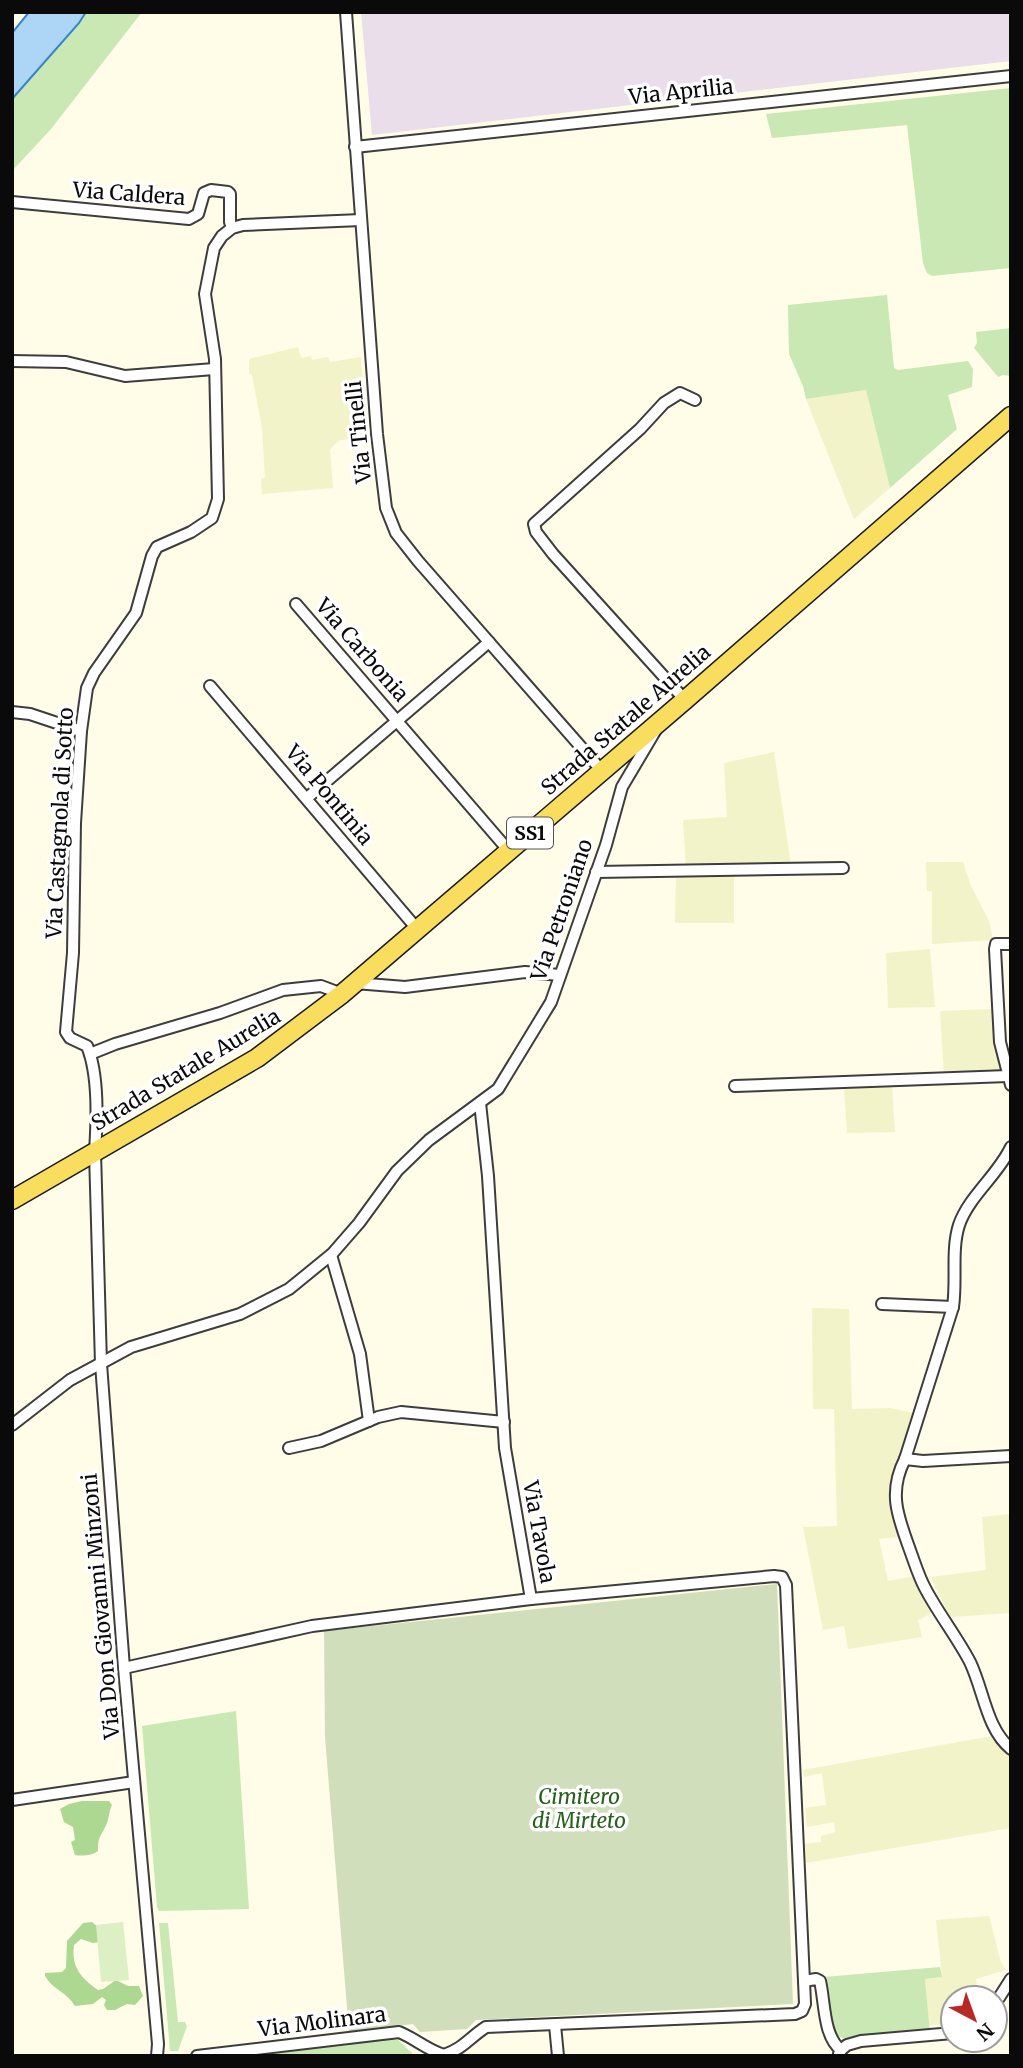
<svg xmlns="http://www.w3.org/2000/svg" width="1023" height="2068" viewBox="0 0 1023 2068" font-family="Merriweather,serif">
  <rect width="100%" height="100%" fill="#fffce7"/>
  <polygon fill="#e9deea" points="361,12 1011,12 1011,61 372,135"/>
  <g fill="#f3f3c9">
    <polygon points="298,347 301,358 311,356 312,360 328,357 330,362 361,357 368,438 340,440 334,445 330,450 333,488 262,494 261,478 265,478 262,428 252,375 249,374 249,359"/>
    <polygon points="866,390 890,488 854,519 806,399"/>
    <polygon points="774,752 791,865 686,868 683,820 727,817 724,763"/>
    <polygon points="926,862 963,862 971,886 989,921 993,940 932,944 932,891 927,891"/>
    <polygon points="676,876 734,876 734,923 675,923"/>
    <polygon points="930,949 935,1007 888,1008 886,953"/>
    <polygon points="992,1009 1000,1072 944,1074 940,1011"/>
    <polygon points="892,1086 895,1132 847,1133 844,1089"/>
    <polygon points="812,1308 849,1309 852,1409 890,1408 914,1413 904,1453 891,1479 890,1495 899,1537 879,1539 888,1581 915,1576 934,1612 918,1620 922,1637 848,1649 844,1626 823,1630 803,1527 837,1526 834,1409 813,1409"/>
    <polygon points="1011,1514 1011,1613 950,1617 931,1577 986,1570 982,1517"/>
    <polygon points="992,1736 1011,1756 1011,1828 806,1863 805,1844 821,1842 821,1836 835,1832 834,1822 807,1827 805,1808 826,1805 822,1773 804,1777 803,1770"/>
    <polygon points="989,1916 1001,1962 1006,1970 976,1979 979,1998 953,1998 953,2024 929,2025 925,1979 942,1977 936,1920"/>
  </g>
  <g fill="#cae8b3">
    <polygon points="86,12 142,12 51,129 12,171 12,99 79,23"/>
    <polygon points="1011,88 1011,268 932,276 927,273 923,263 907,125 772,138 766,114"/>
    <polygon points="887,295 894,368 898,370 968,361 973,369 972,387 948,395 957,429 890,488 866,390 806,399 803,386 789,354 788,305"/>
    <polygon points="1011,328 1011,376 1003,375 998,377 974,348 977,343 976,332"/>
    <polygon points="236,1711 249,1909 159,1911 157,1907 142,1726"/>
    <polygon points="159,1923 168,1923 178,2022 185,2022 187,2026 178,2051 170,2051"/>
    <polygon points="940,1967 942,1977 925,1979 930,2033 848,2040 835,2035 831,2028 824,1977"/>
    <polygon points="395,2037 415,2056 266,2056 265,2052"/>
  </g>
  <g fill="#add892">
    <path d="M82,1801H109L112,1805C109,1811 109,1818 107,1823C101,1837 98,1835 98,1851C91,1856 83,1856 75,1855L71,1842L75,1840L73,1827L64,1822L60,1809L69,1804Z"/>
    <path d="M92,1922L100,1929L99,1942L93,1943L81,1939L74,1945C71,1967 81,1978 98,1990L103,1989L116,1980L128,1986H139L143,1996L135,2005L127,2004L115,2010H107L104,2005L106,2000L102,1997L93,2004L75,2006C67,1992 53,1990 45,1976V1973L62,1972L66,1968L67,1941L83,1923Z"/>
  </g>
  <polygon fill="#d0debb" points="777,1584 793,2004 476,2020 467,2029 420,2032 413,2024 349,2032 325,1737 324,1631"/>
  <polygon fill="#ddefc4" points="123,1922 129,1980 101,1982 96,1925"/>
  <polygon fill="#add5f5" stroke="#3585cb" stroke-width="2" points="29,12 86,12 79,23 12,99 12,33"/>
  <g fill="none" stroke-linecap="round" stroke-linejoin="round">
    <defs>
      <g id="minor">
        <polyline points="346,12 377,434 386,508 396,533 418,561 602,771"/>
        <polyline points="355,147 1011,76"/>
        <polyline points="12,202 189,219 198,214 204,193 211,190 228,192 230,194 230,222 232,228"/>
        <polyline points="12,361 66,362 125,376 214,369"/>
        <polyline points="296,604 509,851"/>
        <polyline points="210,686 418,930"/>
        <polyline points="685,700 553,554 536,532 534,524 640,429 664,403 680,393 695,400"/>
        <polyline points="12,712 30,714 81,731"/>
        <polyline points="307,798 489,642"/>
        <polyline points="596,872 843,868"/>
        <polyline points="1011,944 996,944 995,949 1000,1042 1011,1085"/>
        <polyline points="355,983 405,987 525,972 560,975"/>
        <polyline points="90,1054 115,1044 220,1013 283,990 321,986 342,994"/>
        <polyline points="735,1086 1008,1076"/>
        <polyline points="480,1103 488,1176 505,1448 531,1599"/>
        <path d="M1011,1147C998,1175 969,1196 959,1225C951,1250 957,1280 953,1307L905,1459C887,1494 899,1519 911,1553C915,1564 919,1577 925,1588C938,1613 957,1637 970,1662C984,1691 986,1728 1011,1749"/>
        <polyline points="331,1255 360,1354 369,1421"/>
        <polyline points="882,1304 953,1307"/>
        <polyline points="12,1425 70,1380 131,1347 240,1314 289,1289 332,1254 359,1223 397,1171 429,1140 498,1089 551,1002 606,845 622,787 657,728"/>
        <polyline points="289,1448 321,1441 378,1417 401,1412 504,1422"/>
        <polyline points="905,1459 923,1461 1011,1456"/>
        <path d="M124,1668L312,1626L531,1599L774,1576L782,1577L786,1585L804,1981L805,2004L802,2011L795,2014L486,2027C469,2038 464,2048 444,2055"/>
        <polyline points="12,1800 134,1782"/>
        <path d="M804,1981L816,1979L820,1981C825,2002 823,2036 841,2050L839,2054"/>
        <polyline points="995,2004 1011,1979"/>
        <polyline points="555,2025 558,2056"/>
        <polyline points="841,2050 847,2045 861,2041 953,2033"/>
        <path d="M157,2056L158,2044L124,1668L101,1364L95,1152C97,1121 99,1075 87,1046L70,1038L66,1032L73,953L75,823L81,731L87,688L94,673L136,613L152,556L157,547L191,532L212,518L218,499L215,359L205,294L214,248L222,236L232,228L243,225L361,220"/>
        <path d="M197,2056L399,2032C416,2039 427,2050 444,2055"/>
      </g>
      <polyline id="primary" points="12,1200 257,1058 342,994 685,700 1011,416"/>
    </defs>
    <use href="#minor" stroke="#3d3d3d" stroke-width="14"/>
    <use href="#primary" stroke="#1b1b1b" stroke-width="21"/>
    <use href="#minor" stroke="#fff" stroke-width="10"/>
    <use href="#primary" stroke="#f8dd5f" stroke-width="18"/>
  </g>
  <g text-anchor="middle" stroke-width="7" stroke-linejoin="round" paint-order="stroke">
    <rect fill="#fff" stroke="#545454" stroke-width="2" x="507" y="817.5" width="46" height="31" rx="5"/>
    <g font-size="19" font-weight="bold" fill="#0a0a0a">
      <text x="530" y="840">SS1</text>
    </g>
    <g font-size="21" fill="#0a0a0a" stroke="#fff">
      <text transform="translate(681 92) rotate(-6)" y="7">Via Aprilia</text>
      <text transform="translate(129 194) rotate(4)" y="7">Via Caldera</text>
      <text transform="translate(359 432) rotate(-96)" y="7">Via Tinelli</text>
      <text transform="translate(362 650) rotate(49)" y="7">Via Carbonia</text>
      <text transform="translate(626 720) rotate(-41)" y="7">Strada Statale Aurelia</text>
      <text transform="translate(329 795) rotate(50)" y="7">Via Pontinia</text>
      <text transform="translate(60 823) rotate(-87)" y="7">Via Castagnola di Sotto</text>
      <text transform="translate(562 910) rotate(-71)" y="7">Via Petroniano</text>
      <text transform="translate(186 1070) rotate(-31)" y="7">Strada Statale Aurelia</text>
      <text transform="translate(539 1532) rotate(80)" y="7">Via Tavola</text>
      <text transform="translate(101 1606) rotate(-95)" y="7">Via Don Giovanni Minzoni</text>
      <text transform="translate(322 2022) rotate(-7)" y="7">Via Molinara</text>
    </g>
    <g font-size="21" font-style="italic" fill="#26601c" stroke="#fff">
      <text x="579" y="1804">Cimitero<tspan x="579" dy="24">di Mirteto</tspan></text>
    </g>
  </g>
  <rect width="1023" height="2068" fill="none" stroke="#0a0a0a" stroke-width="28"/>
  <g transform="translate(974 2019) rotate(139)"><circle r="33" fill="#ffffff" stroke="#9d9d9d" stroke-width="2"/>
  <path d="M0-5L12 26L0 18L-12 26Z" fill="#b82825"/>
  <text y="-10" font-size="19" font-weight="bold" text-anchor="middle" fill="#0a0a0a">N</text>
  </g>
</svg>
